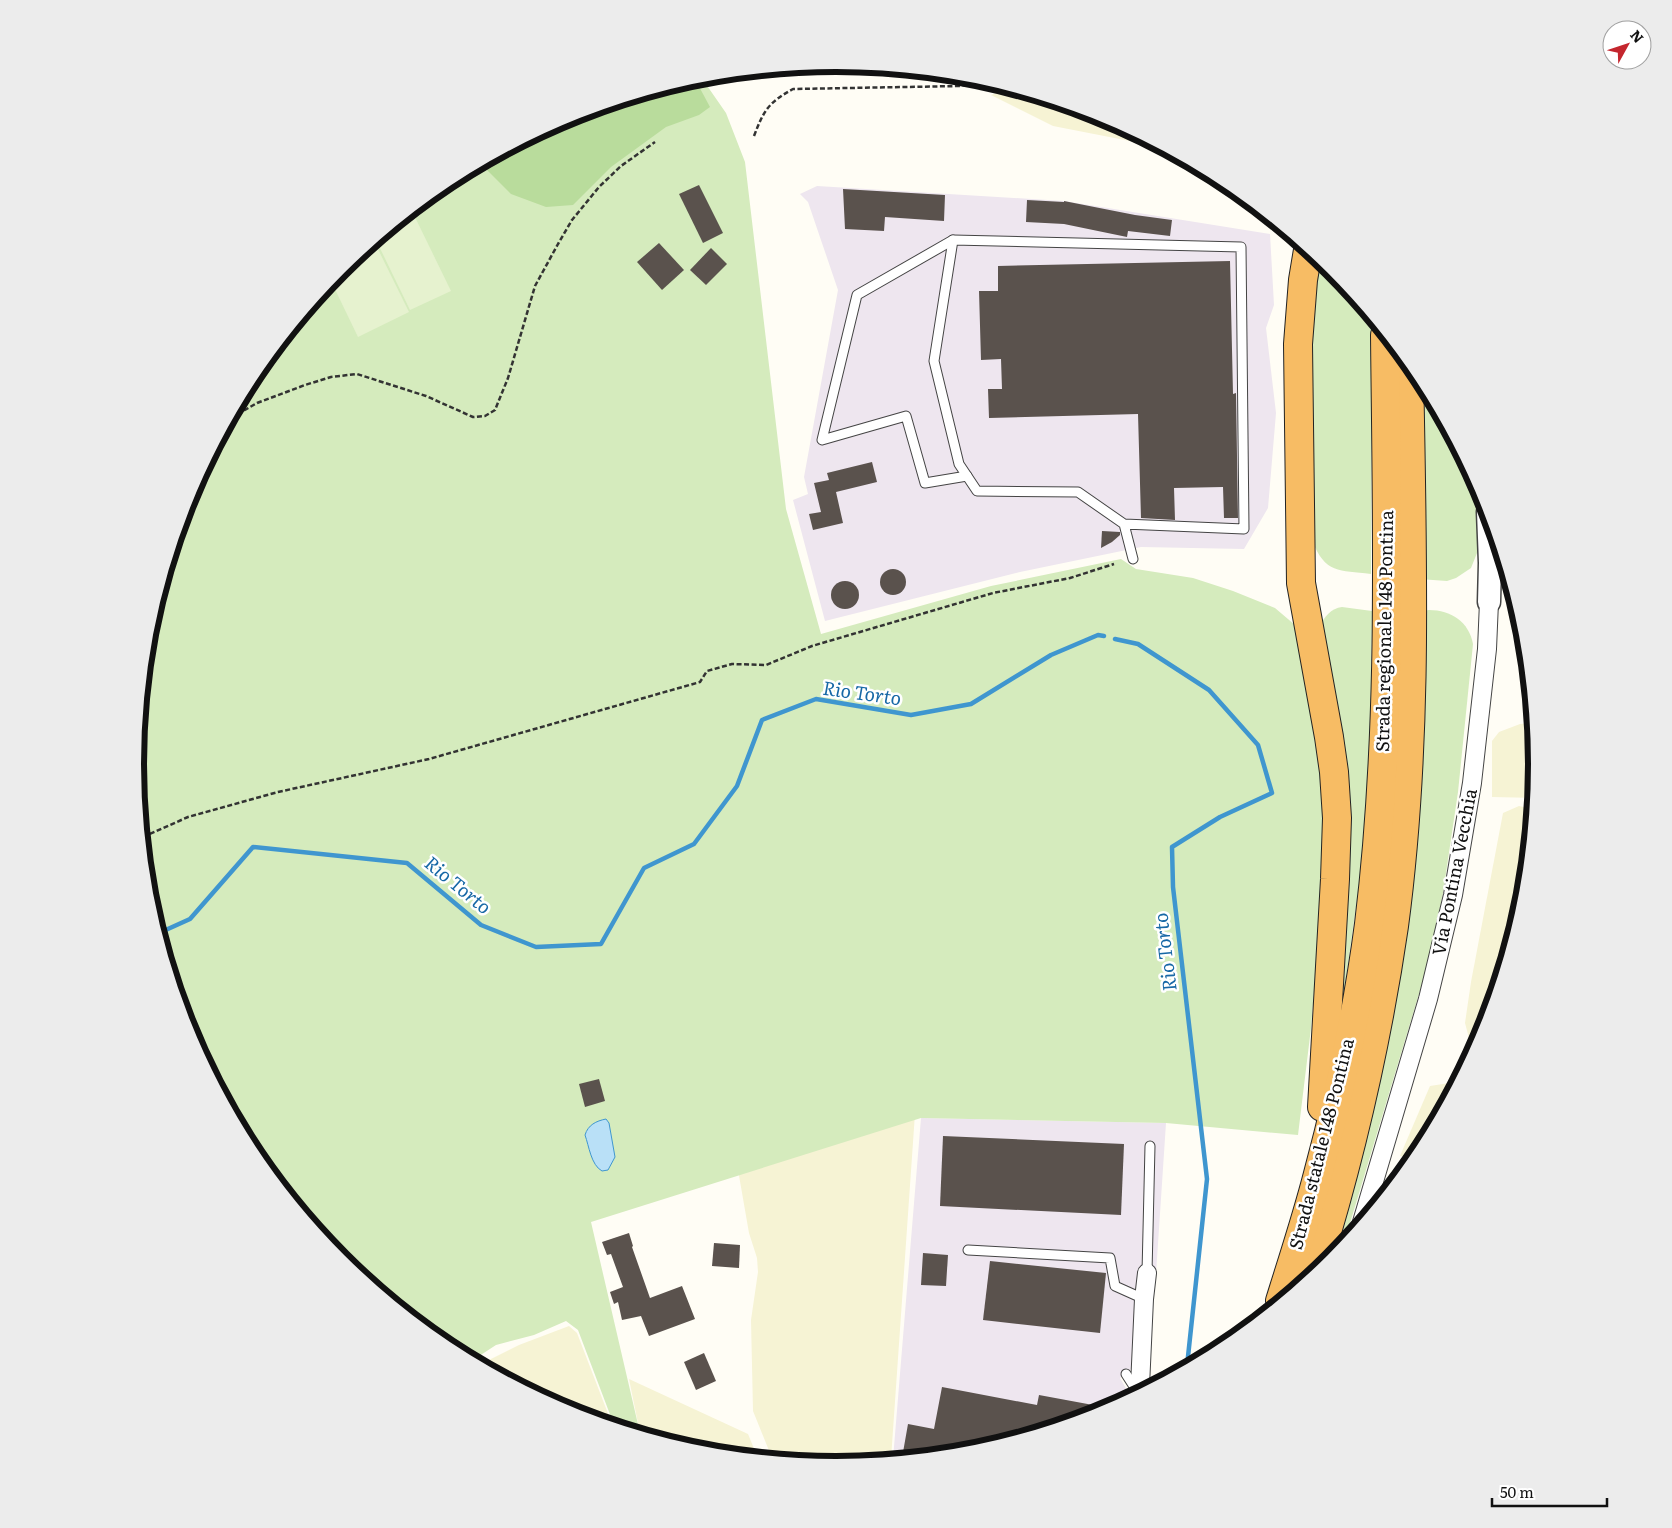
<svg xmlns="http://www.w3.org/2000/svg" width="1672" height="1528" viewBox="0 0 1672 1528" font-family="Literata,serif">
  <rect width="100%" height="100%" fill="#fffdf5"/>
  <g fill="#eee6ef">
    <polygon points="817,186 1064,201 1270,234 1274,305 1266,328 1276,413 1268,508 1244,549 1141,547 1020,572 825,621 793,500 808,494 804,477 838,290 808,202 800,194"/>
    <polygon points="921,1118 1166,1123 1156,1274 1139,1273 1132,1368 1120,1378 1131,1397 1104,1411 972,1451 893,1459"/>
  </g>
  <g fill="#f6f3d4">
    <polygon points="836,64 869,67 786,69"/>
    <polygon points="1009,88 1104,117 1148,141 1135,142 1053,126 991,95"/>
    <polygon points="1532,723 1536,764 1533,798 1492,797 1492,741 1499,732 1520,724"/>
    <polygon points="942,725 891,1459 836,1464 772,1458 753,1411 751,1320 758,1272 757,1258 749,1233 685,865"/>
    <polygon points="1519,806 1532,809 1523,901 1483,1032 1478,1041 1469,1038 1465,1023 1471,982 1503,813"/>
    <polygon points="1456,1082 1418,1153 1413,1159 1400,1156 1430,1086"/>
    <polygon points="569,1326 577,1333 612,1424 568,1411 481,1364 519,1345"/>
    <polygon points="629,1379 748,1434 757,1456 699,1451 640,1433"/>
  </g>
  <g fill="#d5ebbd">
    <polygon points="701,77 726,113 745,162 786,509 821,634 991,586 1121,559 1136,569 1193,578 1233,591 1275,608 1295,625 1313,704 1327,832 1311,1028 1298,1135 1166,1123 921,1118 591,1222 640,1433 614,1425 578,1330 566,1321 534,1335 496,1345 473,1360 447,1346 341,1259 254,1153 189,1032 149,900 136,764 149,627 189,496 254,375 341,269 447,182 568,117"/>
    <path d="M1318,258L1331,269L1372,319L1371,574C1339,570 1325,574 1312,540L1309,333Z"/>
    <polygon points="1418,375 1478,487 1478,523 1477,553 1471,568 1456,578 1447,581 1419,579"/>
    <path d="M1342,607L1372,611L1370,765L1366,835L1343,1000L1332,999L1319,626C1325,617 1331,608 1342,607Z"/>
    <path d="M1429,610C1451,610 1469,622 1473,644L1458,792L1443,893L1428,964L1344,1243L1331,1259L1422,611Z"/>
  </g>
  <polygon fill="#b9dc9c" points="695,79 710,107 699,115 666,127 611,167 573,205 546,207 511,194 481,164 568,117"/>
  <g fill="#e6f2cf">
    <polygon points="412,211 451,291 410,310 376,240"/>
    <polygon points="374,241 409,312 358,337 331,281 341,269"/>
  </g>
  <path fill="#b9e0f7" stroke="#3f96cf" d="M606,1119L609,1123L615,1157L608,1170L602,1171C591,1165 589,1146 585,1135C588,1125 596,1121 606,1119Z"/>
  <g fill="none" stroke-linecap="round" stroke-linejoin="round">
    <g stroke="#3f96cf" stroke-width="4.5">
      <polyline points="1115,639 1138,644 1209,690 1258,745 1272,793 1220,817 1172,847 1173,887 1207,1179 1187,1366"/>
      <polyline points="159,933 190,919 253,847 407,863 481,925 536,947 601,944 644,868 694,844 737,786 762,720 816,699 911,715 971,704 1051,655 1098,635 1104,636"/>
    </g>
  </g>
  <g fill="#5a524d">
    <polygon points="699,185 723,233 703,243 679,194"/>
    <polygon points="843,189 945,195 944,221 885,217 884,231 845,229"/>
    <polygon points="1027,200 1064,202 1064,201 1135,215 1172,220 1170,236 1128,231 1127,237 1064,224 1026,222"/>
    <polygon points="659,243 684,270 662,290 637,262"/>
    <polygon points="711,248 727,264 706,285 690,270"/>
    <polygon points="1230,261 1233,394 1236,393 1238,518 1224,518 1223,487 1174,488 1175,520 1141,518 1138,414 989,418 988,389 1002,389 1001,359 981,360 979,291 998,291 998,266"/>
    <polygon points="872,462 877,482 836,492 843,523 813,530 809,514 821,512 814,483 829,480 827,473"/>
    <polygon points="1102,531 1120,532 1120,535 1112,542 1101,548"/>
    <circle cx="893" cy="582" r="13"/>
    <circle cx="845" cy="595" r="14"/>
    <polygon points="599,1079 605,1101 585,1107 579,1084"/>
    <polygon points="943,1136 1124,1144 1121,1215 940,1206"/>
    <polygon points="629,1233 633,1246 632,1247 650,1298 682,1286 695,1319 649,1336 641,1316 622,1320 618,1302 614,1304 610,1292 623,1287 611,1254 607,1255 602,1242"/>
    <polygon points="714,1243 740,1245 739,1268 712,1266"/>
    <polygon points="923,1253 948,1255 946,1286 921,1285"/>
    <polygon points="990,1261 1106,1273 1100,1333 983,1320"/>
    <polygon points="704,1353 716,1381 696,1390 684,1362"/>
    <polygon points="942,1387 1037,1405 1039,1395 1093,1405 1091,1415 972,1451 902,1458 908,1424 934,1429"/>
  </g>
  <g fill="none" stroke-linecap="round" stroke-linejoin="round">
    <defs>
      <g id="service">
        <polyline points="953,240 857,295 822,440 906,416 925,483 967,476"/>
        <polyline points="1124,524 1244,529 1241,247 953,240 934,361 959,464 977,491 1078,492 1124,524 1133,559"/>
        <polyline points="968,1250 1110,1258 1115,1286 1144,1299"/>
        <polyline points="1147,1273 1150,1146"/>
        <polyline points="1126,1374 1135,1388"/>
      </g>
      <g id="minor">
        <polyline points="1362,1222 1428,999 1453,895 1472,783 1487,649 1489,602"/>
        <polyline points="1141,1391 1140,1386 1144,1299 1147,1273"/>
      </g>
      <polyline id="tertiary" points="1488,512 1490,563 1489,602"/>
      <g id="trunk">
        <polyline points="1308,250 1303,280 1298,344 1301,583 1329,737 1334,772 1337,818 1335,879 1322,1107"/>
        <path d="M1315,1272C1350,1159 1377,1043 1394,926C1419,740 1412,551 1409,364"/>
        <path d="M1280,1301C1293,1259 1307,1217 1318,1174C1340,1092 1358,1008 1369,924C1393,728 1387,531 1385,335"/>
      </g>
    </defs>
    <use href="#service" stroke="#444" stroke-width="11"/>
    <use href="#minor" stroke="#444" stroke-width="20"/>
    <use href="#tertiary" stroke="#444" stroke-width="25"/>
    <use href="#trunk" stroke="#222" stroke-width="30"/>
    <g stroke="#333" stroke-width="2.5" stroke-dasharray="5 2.5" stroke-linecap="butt">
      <path d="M754,136C764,110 768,103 793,89L960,86L984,80"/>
      <polyline points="231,418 257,403 305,385 331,377 357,374 426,396 473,417 485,416 495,410 508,378 535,286 558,244 572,220 599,187 621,166 655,142"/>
      <polyline points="143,837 188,817 278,792 429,759 700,682 707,671 732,664 766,665 812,646 993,593 1070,578 1114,564"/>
    </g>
    <use href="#service" stroke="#fff" stroke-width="9"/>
    <use href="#minor" stroke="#fff" stroke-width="18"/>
    <use href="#tertiary" stroke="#fff" stroke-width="22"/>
    <use href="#trunk" stroke="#f7bc64" stroke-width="28"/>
  </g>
  <g text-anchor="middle" stroke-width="5" stroke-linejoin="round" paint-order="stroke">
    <g font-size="18" fill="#111" stroke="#fff">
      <text transform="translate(1385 631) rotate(-89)" y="6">Strada regionale 148 Pontina</text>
      <text transform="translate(1455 872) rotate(-79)" y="6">Via Pontina Vecchia</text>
      <text transform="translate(1322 1144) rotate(-76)" y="6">Strada statale 148 Pontina</text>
    </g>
    <g font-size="19" font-style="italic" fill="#1768a6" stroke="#fff">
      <text transform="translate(862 693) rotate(8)" y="7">Rio Torto</text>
      <text transform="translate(458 885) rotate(39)" y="7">Rio Torto</text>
      <text transform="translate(1165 952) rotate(-97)" y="7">Rio Torto</text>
    </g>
  </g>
  <path d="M0 0H1672V1528H0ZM144 764a692 692 0 1 1 1384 0a692 692 0 1 1-1384 0Z" fill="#ececec" fill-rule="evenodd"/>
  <path fill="none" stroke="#111" stroke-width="6" d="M144 764a692 692 0 1 1 1384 0a692 692 0 1 1-1384 0Z"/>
  <g transform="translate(1627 45) rotate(50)"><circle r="24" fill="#ffffff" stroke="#a0a0a0"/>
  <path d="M0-4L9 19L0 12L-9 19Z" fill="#c4262e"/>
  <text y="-8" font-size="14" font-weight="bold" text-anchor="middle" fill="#111111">N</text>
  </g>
  <path d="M1492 1498v8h115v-8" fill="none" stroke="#111111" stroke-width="2.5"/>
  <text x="1500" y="1498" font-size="15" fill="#111111" stroke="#ffffff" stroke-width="4" paint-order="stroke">50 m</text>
</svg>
